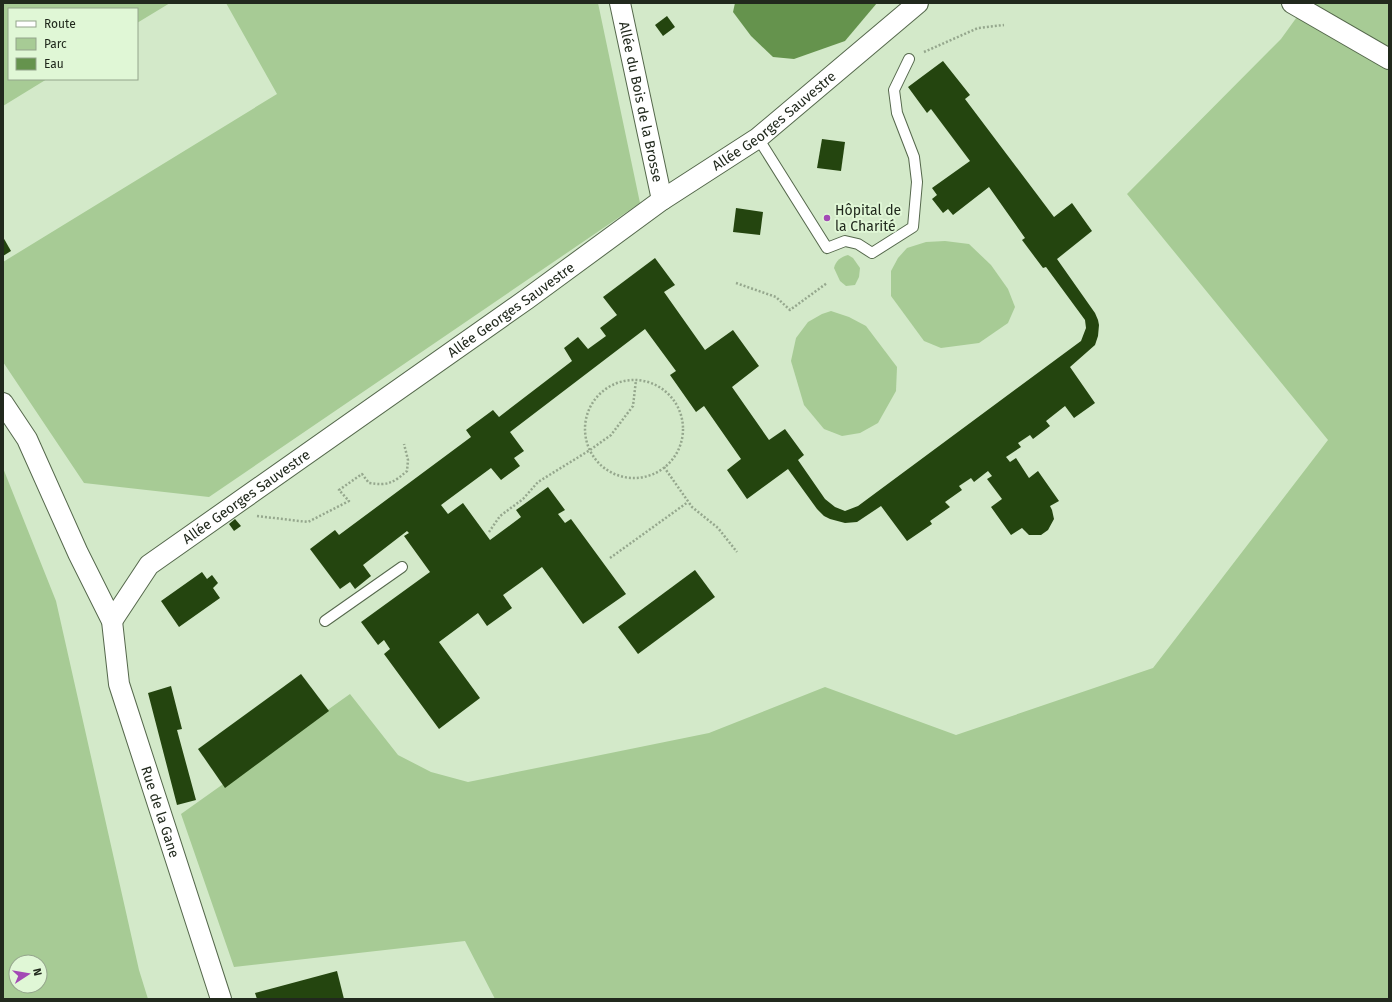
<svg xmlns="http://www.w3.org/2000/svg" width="1392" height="1002" viewBox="0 0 1392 1002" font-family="'Fira Sans',sans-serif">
  <rect width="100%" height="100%" fill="#d3e9c9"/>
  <g fill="#a7cb95" fill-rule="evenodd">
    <polygon points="3,3 170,3 137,23 137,9 9,9 9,79 47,79 3,106"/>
    <polygon points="226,3 598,3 640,203 209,497 84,483 3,362 3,262 277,94"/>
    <polygon points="1307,3 1389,3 1389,999 495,999 465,941 234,967 181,814 350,694 398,755 431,772 468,782 709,733 825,687 956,735 1153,668 1328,440 1127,194 1281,39"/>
    <polygon points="945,241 969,244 991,265 1008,289 1015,307 1008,323 979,343 941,348 924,341 891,296 891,271 898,258 907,248 926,242"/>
    <path d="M848,255L853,258L860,268L859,277L855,285L846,286L840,281L834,268C836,260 841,257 848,255Z"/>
    <polygon points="831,311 849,317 866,326 897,367 896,391 878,423 860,433 842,436 824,429 804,405 791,361 796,338 808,322 822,314"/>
    <path d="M3,468L56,601L139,970L148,999H3ZM16,962H40V986H16Z"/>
  </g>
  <polygon fill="#65934d" points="735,3 877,3 845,41 794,59 773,57 751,36 733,12"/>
  <g fill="#24450f">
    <polygon points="667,16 675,27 663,36 655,25"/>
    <polygon points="943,61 970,95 965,99 1054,217 1072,203 1092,231 1057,259 1095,313 1098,320 1099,325 1098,336 1095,345 1070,367 1095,403 1074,418 1065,406 1046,421 1050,426 1033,439 1030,435 1018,443 1021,447 1006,457 1010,462 1016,458 1029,478 1038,471 1059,501 1050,506 1052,510 1054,519 1048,530 1041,535 1029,535 1022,528 1011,535 991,507 1002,499 987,479 992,476 988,471 974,482 971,478 959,486 962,490 945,502 950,507 930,521 932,524 907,541 881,506 857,522 845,523 830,519 824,516 817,509 788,469 747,499 727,470 741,459 704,406 696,412 670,375 676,371 645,329 510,432 524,451 514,458 520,466 501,480 491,468 441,505 448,514 463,503 490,540 521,517 516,510 548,487 565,510 558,514 565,523 571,519 626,594 583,624 542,567 503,595 512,608 487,626 478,613 439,642 480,698 439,729 384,654 390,649 384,640 378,645 361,622 430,572 404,536 409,533 407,531 363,565 371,576 355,589 350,582 340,589 310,549 335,530 339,535 471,437 466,430 493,410 499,417 572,361 564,348 578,337 588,349 606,336 600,328 617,315 603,297 655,258 675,285 664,292 705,350 733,330 759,366 732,387 769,440 785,429 804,455 798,460 825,499 835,507 845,511 858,506 1081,341 1086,328 1085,320 1046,267 1043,268 1022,240 1025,238 989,187 953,215 948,209 943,213 932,199 937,195 932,188 970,161 931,109 927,113 908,87"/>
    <polygon points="822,139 845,142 841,171 817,168"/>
    <polygon points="736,208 763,212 760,235 733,232"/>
    <polygon points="3,237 11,251 3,256"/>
    <polygon points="235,519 241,526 234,531 229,524"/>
    <polygon points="695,570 715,597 638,654 618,627"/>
    <polygon points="202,572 207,579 212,575 218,583 213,588 220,598 179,627 161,601"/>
    <polygon points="301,674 329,711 225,788 198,749"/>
    <polygon points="171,686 182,729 177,730 196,800 177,805 148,693"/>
    <polygon points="337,971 344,999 257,999 255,993"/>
  </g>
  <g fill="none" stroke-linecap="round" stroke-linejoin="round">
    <defs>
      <g id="service">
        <polyline points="758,138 827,248 845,241 858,244 872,253 913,227 917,182 914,157 897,113 894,90 909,59"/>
        <polyline points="325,621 402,567"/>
      </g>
      <g id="minor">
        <path id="s1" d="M620,3L662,200"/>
        <polyline points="1292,3 1389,59"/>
        <path id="s2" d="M3,403L27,439L78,553L112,621L119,684L221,999"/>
        <path id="s3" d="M112,621L149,565L527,299L662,200L758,138L918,3"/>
      </g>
    </defs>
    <use href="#service" stroke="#55684c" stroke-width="12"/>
    <use href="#minor" stroke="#55684c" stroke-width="22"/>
    <g stroke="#95a78d" stroke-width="2.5" stroke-dasharray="2 2" stroke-linecap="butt">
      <polyline points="924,52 978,28 1004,25"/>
      <polyline points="736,283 776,297 790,310 827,283"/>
      <circle cx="634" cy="429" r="49"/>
      <polyline points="664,467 692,507 718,528 737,552"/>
      <path d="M257,516L308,522L349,501L339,490L362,474L369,483C388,486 393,483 407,471L408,460L404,444"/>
      <polyline points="489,532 500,516 523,499 538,482 590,450 611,435 633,406 636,380"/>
      <polyline points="610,558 688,502"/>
    </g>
    <use href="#service" stroke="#fff" stroke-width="10"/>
    <use href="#minor" stroke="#fff" stroke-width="20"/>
  </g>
  <circle fill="#a34ab5" stroke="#e0f7d6" stroke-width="1.5" cx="827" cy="218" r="4"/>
  <g text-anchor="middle" stroke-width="4" stroke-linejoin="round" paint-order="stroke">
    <g font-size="14" fill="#21291d" stroke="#e0f7d6">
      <text dy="5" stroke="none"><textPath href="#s1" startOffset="101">Allée du Bois de la Brosse</textPath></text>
      <text dy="5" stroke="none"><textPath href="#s3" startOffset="834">Allée Georges Sauvestre</textPath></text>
      <text dy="5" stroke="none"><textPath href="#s3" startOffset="510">Allée Georges Sauvestre</textPath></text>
      <text dy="5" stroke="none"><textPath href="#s3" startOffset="186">Allée Georges Sauvestre</textPath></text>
      <text dy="5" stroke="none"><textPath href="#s2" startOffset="442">Rue de la Gane</textPath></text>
    </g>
    <g font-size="14" fill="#21291d" stroke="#e0f7d6" text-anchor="start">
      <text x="835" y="215">Hôpital de<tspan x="835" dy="16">la Charité</tspan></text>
    </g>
  </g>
  <rect width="1392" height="1002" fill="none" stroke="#21291d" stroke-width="8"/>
  <rect x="8" y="8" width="130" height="72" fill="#e0f7d6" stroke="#94a58c"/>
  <rect x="16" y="21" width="20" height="6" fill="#ffffff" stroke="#94a58c"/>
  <text x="44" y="28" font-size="12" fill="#21291d">Route</text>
  <rect x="16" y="38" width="20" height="12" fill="#a7cb95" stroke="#94a58c"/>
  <text x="44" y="48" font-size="12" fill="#21291d">Parc</text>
  <rect x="16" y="58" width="20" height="12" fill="#65934d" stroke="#94a58c"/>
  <text x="44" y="68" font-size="12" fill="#21291d">Eau</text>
  <g transform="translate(28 974) rotate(78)"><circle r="19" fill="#e0f7d6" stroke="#94a58c"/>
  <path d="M0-3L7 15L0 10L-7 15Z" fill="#a34ab5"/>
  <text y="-6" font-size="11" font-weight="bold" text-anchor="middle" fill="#21291d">N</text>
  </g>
</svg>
